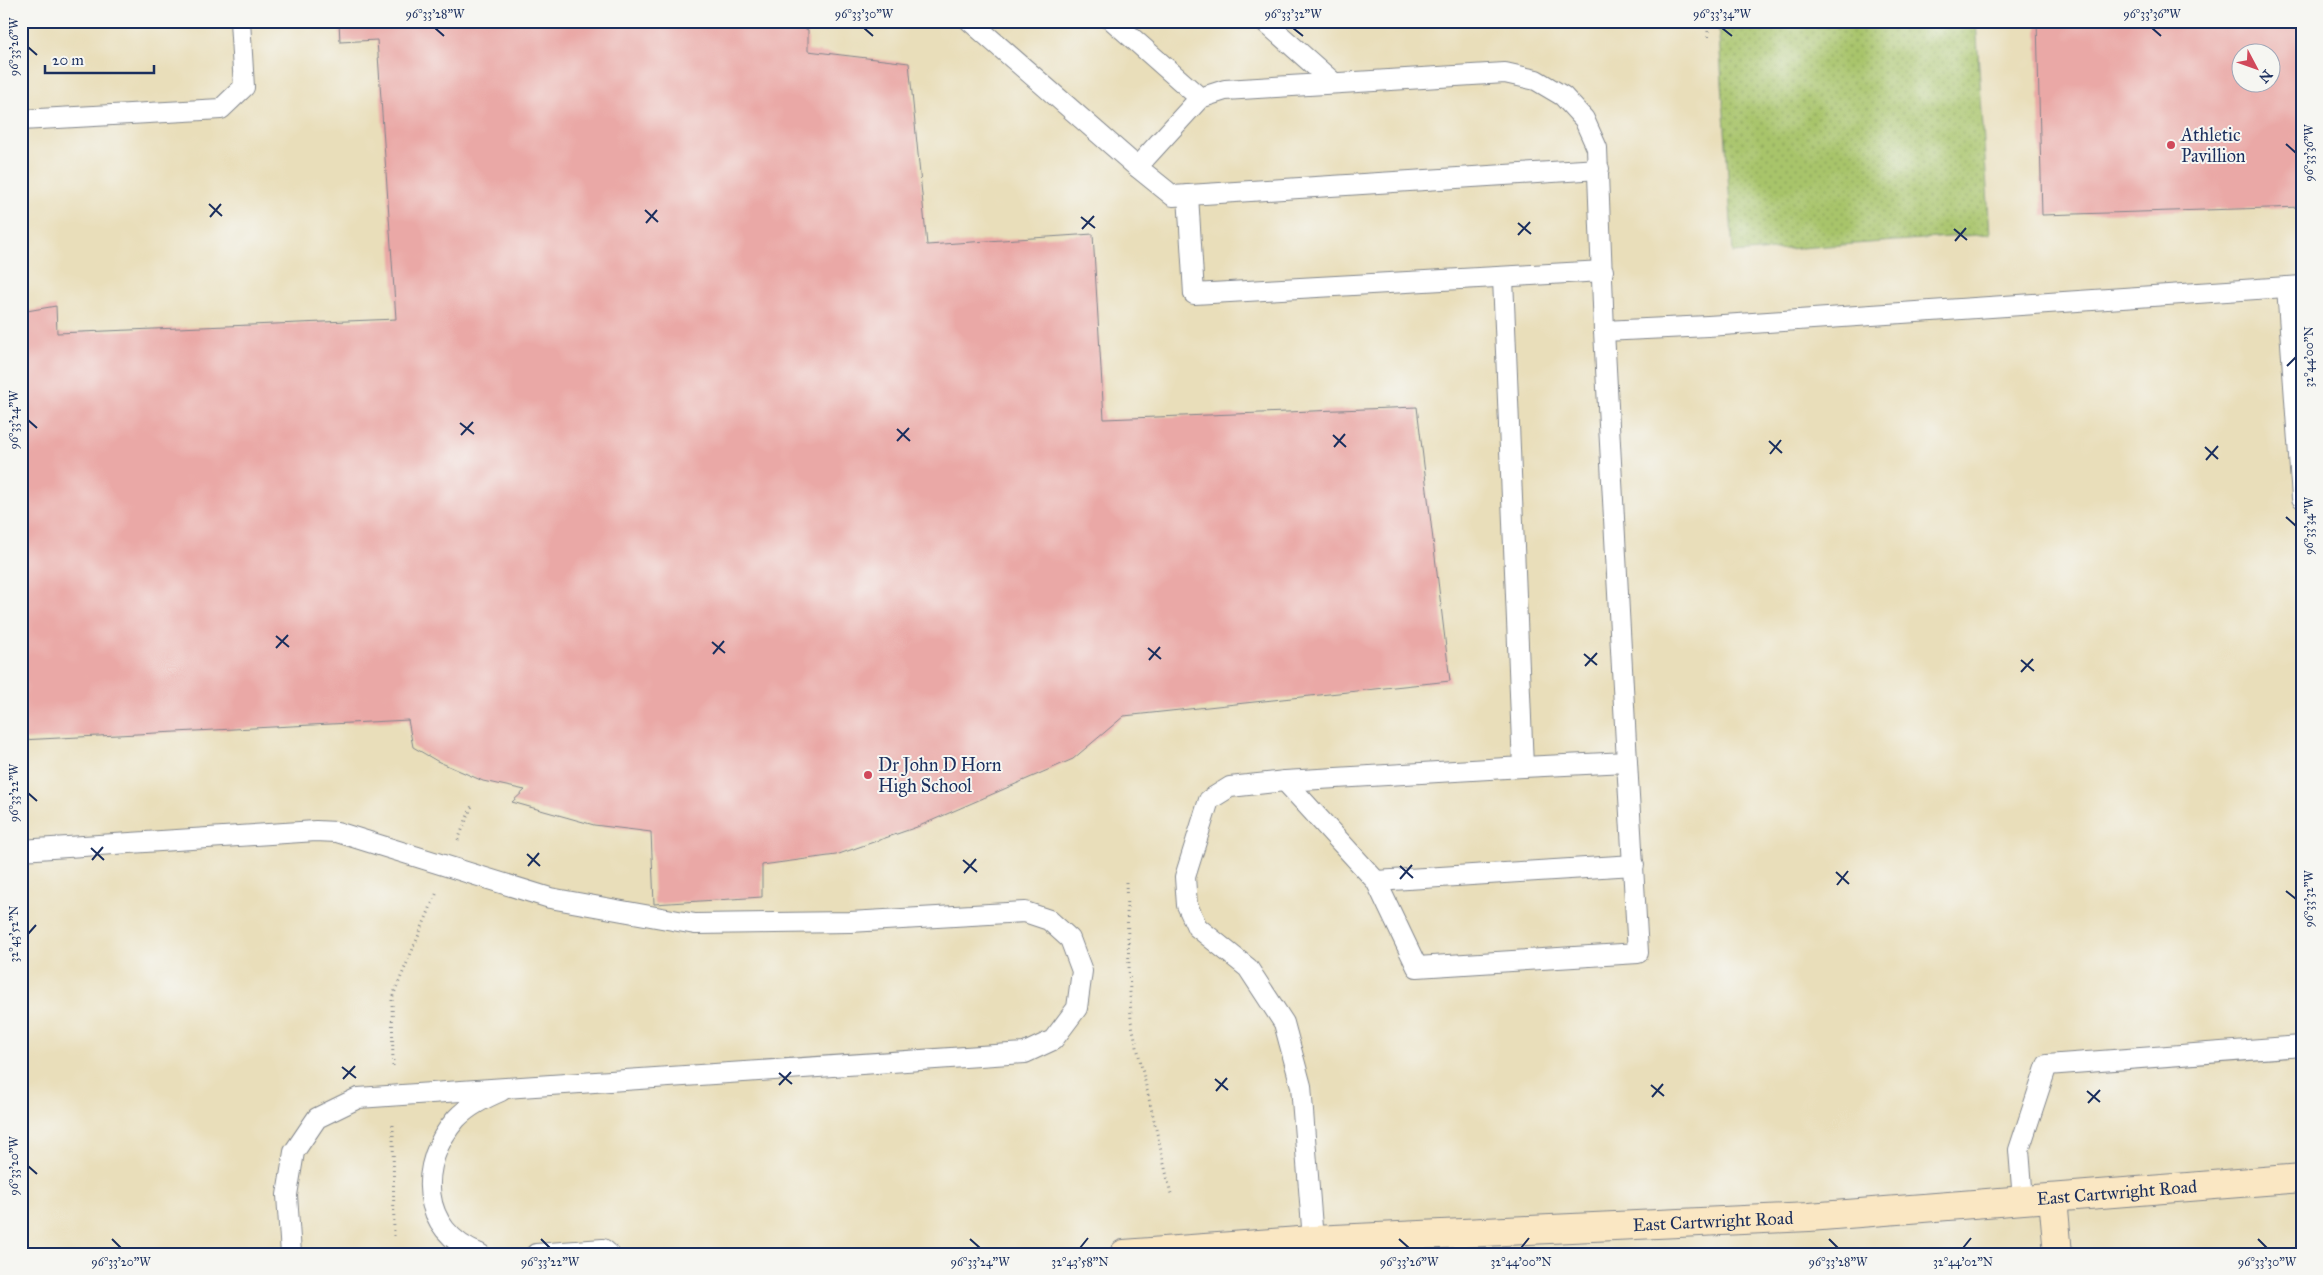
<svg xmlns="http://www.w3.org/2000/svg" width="2323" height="1275" viewBox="0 0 2323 1275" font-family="'IM FELL Great Primer',serif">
  <defs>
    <pattern id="park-dots" width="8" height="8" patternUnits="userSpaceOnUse" patternTransform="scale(1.25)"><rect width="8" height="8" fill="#a8c46b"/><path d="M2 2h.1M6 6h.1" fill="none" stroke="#88a05b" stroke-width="1.8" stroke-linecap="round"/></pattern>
  </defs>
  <rect width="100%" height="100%" fill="#f6f6f2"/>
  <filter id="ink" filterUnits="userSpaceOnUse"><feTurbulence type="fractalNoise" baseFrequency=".02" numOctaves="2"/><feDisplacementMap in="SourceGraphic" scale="10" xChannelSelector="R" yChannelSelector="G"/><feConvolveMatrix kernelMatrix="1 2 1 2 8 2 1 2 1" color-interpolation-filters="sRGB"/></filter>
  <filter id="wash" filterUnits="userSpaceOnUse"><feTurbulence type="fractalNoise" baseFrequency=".0096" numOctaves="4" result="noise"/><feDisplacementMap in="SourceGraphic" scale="20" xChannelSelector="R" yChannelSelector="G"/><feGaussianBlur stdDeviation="1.12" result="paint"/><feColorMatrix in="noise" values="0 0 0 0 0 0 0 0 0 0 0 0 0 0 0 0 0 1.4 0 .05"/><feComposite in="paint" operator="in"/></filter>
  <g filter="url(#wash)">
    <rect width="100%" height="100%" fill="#e9deba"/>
    <polygon fill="url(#park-dots)" stroke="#627a64" points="1718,21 1976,21 1990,234 1733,253"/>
    <g id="blocks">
      <g fill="#eaa8a6" fill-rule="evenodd">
        <polygon points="339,21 789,21 808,30 808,51 909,63 927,245 1093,234 1104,419 1417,407 1450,681 1124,716 1073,759 917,827 836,855 762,865 762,897 654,904 651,832 594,825 512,802 525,790 483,781 437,761 413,747 408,720 21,740 21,312 56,306 57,333 396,319 377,40 340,42"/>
        <path d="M2037,21H2302V207L2042,215ZM2240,52H2270V82H2240Z"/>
      </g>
    </g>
  </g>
  <g filter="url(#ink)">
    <use href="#blocks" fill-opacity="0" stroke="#82868c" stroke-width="1"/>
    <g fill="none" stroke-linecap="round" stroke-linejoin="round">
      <defs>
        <g id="service">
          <polyline points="970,21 1137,167 1200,98 1225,90 1505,73 1536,80 1563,96 1584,119 1597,148 1604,331 1708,326 2302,286"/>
          <polyline points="1113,21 1200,98"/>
          <polyline points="1264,21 1334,83"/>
          <polyline points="21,120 221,109 244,87 240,21"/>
          <polyline points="1137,167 1173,196 1599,169"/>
          <polyline points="1188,195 1194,294 1603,271"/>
          <polyline points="2287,287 2302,498"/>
          <polyline points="1523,767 1627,762 1604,331"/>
          <polyline points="1285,781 1376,881 1417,967 1638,953 1627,762"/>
          <polyline points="21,850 316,831 337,832 550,898 695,924 850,922 1025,912 1049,920 1070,939 1082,971 1077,1008 1053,1040 1025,1053 358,1098 317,1118 294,1152 287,1195 291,1254"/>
          <polyline points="1376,881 1634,865"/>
          <polyline points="2023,1200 2019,1150 2047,1065 2302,1046"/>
          <polyline points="1313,1240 1301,1086 1284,1023 1248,968 1197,927 1187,905 1185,877 1209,800 1230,787 1285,781 1523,767 1503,278"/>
          <path d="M480,1254C419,1231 417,1164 456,1119C468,1106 485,1098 501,1091"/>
          <polyline points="536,1254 603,1249 609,1254"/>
        </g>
        <g id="secondary">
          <polyline points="2053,1198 2058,1254"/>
          <path id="s1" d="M1124,1254L1313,1240L1809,1217L2302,1178"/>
        </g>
      </defs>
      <use href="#service" stroke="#82868c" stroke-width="22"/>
      <use href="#secondary" stroke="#82868c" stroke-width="30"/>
      <g stroke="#82868c" stroke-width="3" stroke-dasharray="1 4" stroke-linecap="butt">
        <polyline points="1708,21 1708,37"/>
        <polyline points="458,840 473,803"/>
        <polyline points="1126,882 1131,1021 1171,1194"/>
        <polyline points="393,1066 392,998 437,892"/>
        <polyline points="393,1125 394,1239"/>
      </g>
      <use href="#service" stroke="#fff" stroke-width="20"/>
      <use href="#secondary" stroke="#fae7c3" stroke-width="28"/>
    </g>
  </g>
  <path fill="none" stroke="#1b2f5e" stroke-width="2" d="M435,28L444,36M864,28L873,36M1293,28L1303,36M1722,28L1732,36M2152,28L2161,36M28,47L37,55M2286,144L2296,153M209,204L222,216M645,210L658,222M210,217L221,204M1081,217L1095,228M646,223L657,210M1518,223L1531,234M1082,229L1094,216M1954,229L1967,240M1518,235L1530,222M1955,241L1966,228M2287,366L2296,357M28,420L37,428M460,423L474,434M897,429L910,441M461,435L473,422M1333,435L1346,447M897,441L909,428M1769,441L1782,453M1334,447L1345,434M2205,447L2218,459M1770,454L1781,440M2206,460L2218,446M2286,517L2296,526M276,636L289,647M712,642L725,653M276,648L288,635M1148,648L1161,659M713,654L724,641M1584,654L1597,665M1149,660L1160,647M2021,660L2034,671M1585,666L1597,653M2021,672L2033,659M28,793L37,801M91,848L104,860M527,854L540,866M92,860L103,847M963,860L977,872M528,866L539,853M1400,866L1413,878M1836,872L1849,884M964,873L976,859M1400,879L1412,865M1837,885L1848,871M2286,891L2296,899M28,934L36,925M342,1067L356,1078M779,1073L792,1084M343,1079L355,1066M1215,1079L1228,1090M779,1085L791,1072M1651,1085L1664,1096M1216,1091L1227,1078M2087,1091L2100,1102M1652,1097L1663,1084M2088,1103L2100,1090M28,1166L37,1174M112,1239L121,1248M541,1239L550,1248M970,1239L980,1248M1399,1239L1409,1248M1829,1239L1838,1248M2258,1239L2267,1248M1080,1248L1088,1238M1521,1248L1529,1238M1963,1248L1971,1238"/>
  <g fill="#d1495b" stroke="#f6f6f2" stroke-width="2">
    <circle cx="2171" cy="145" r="5"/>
    <circle cx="868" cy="775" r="5"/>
  </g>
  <g text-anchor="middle" stroke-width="4" stroke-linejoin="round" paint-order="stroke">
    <g font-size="18" fill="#1b2f5e" stroke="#f6f6f2" text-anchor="start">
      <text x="2181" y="141">Athletic<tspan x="2181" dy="21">Pavillion</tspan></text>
      <text x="878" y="771">Dr John D Horn<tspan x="878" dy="21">High School</tspan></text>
    </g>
    <g font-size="18" fill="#1b2f5e" stroke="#f6f6f2">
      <text dy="6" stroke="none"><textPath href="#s1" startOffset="995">East Cartwright Road</textPath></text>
      <text dy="6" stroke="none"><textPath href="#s1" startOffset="590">East Cartwright Road</textPath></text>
    </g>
  </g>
  <rect width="2323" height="1275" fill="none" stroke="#f6f6f2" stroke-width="55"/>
  <g transform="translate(2256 68) rotate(131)"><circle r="24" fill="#f6f6f2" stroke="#9ea6b7"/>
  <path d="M0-4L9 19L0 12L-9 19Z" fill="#d1495b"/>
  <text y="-8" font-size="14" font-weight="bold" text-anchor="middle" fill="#1b2f5e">N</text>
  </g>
  <path d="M45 65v8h109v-8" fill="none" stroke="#1b2f5e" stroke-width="2.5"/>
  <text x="52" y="65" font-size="15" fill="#1b2f5e" stroke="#f6f6f2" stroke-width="4" paint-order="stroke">20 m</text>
  <rect x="28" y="28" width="2268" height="1220" fill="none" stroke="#1b2f5e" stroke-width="2"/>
  <g font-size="12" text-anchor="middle" fill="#1b2f5e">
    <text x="435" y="18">96°33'28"W</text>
    <text x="864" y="18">96°33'30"W</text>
    <text x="1293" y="18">96°33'32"W</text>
    <text x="1722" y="18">96°33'34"W</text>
    <text x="2152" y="18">96°33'36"W</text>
    <text transform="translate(14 47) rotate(-90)" y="4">96°33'26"W</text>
    <text transform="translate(2309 153) rotate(-90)" y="4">96°33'36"W</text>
    <text transform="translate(2309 357) rotate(-90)" y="4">32°44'00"N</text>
    <text transform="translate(14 420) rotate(-90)" y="4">96°33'24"W</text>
    <text transform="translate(2309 526) rotate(-90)" y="4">96°33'34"W</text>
    <text transform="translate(14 793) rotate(-90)" y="4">96°33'22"W</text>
    <text transform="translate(2309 899) rotate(-90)" y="4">96°33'32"W</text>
    <text transform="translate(14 934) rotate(-90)" y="4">32°43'52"N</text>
    <text transform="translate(14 1166) rotate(-90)" y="4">96°33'20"W</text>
    <text x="121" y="1266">96°33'20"W</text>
    <text x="550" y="1266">96°33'22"W</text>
    <text x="980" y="1266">96°33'24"W</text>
    <text x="1080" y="1266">32°43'58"N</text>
    <text x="1409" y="1266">96°33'26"W</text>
    <text x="1521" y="1266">32°44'00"N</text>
    <text x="1838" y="1266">96°33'28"W</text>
    <text x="1963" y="1266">32°44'02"N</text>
    <text x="2267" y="1266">96°33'30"W</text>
  </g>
</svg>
